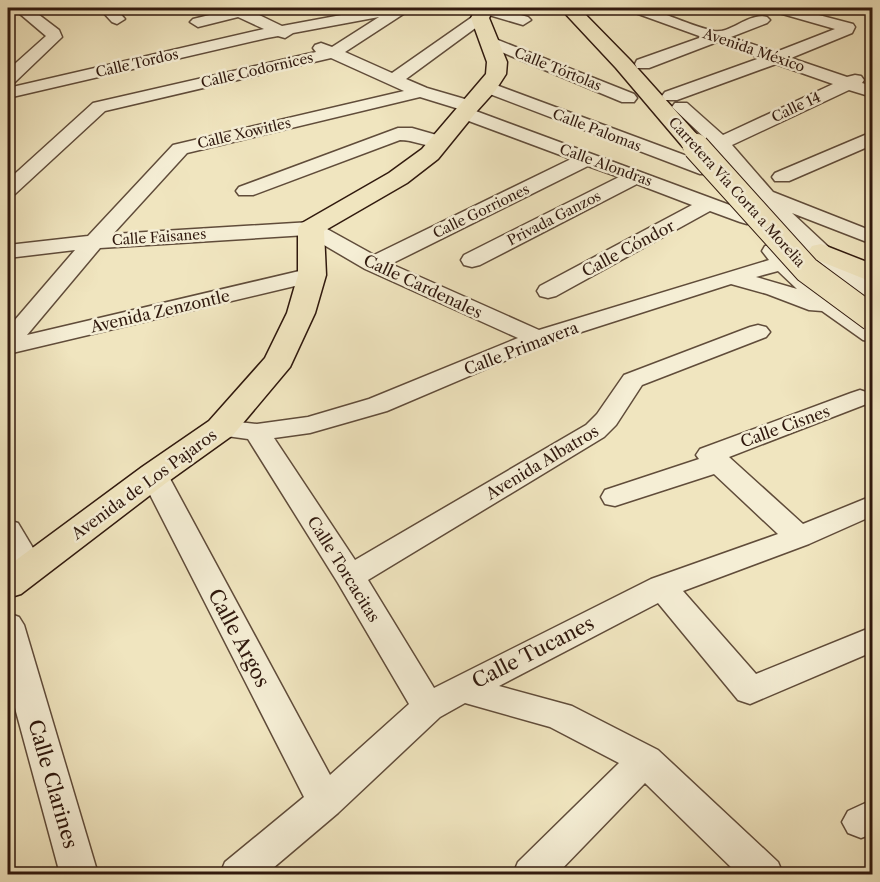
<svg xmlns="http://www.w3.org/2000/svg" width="880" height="882" viewBox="0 0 880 882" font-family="'Libre Caslon Text',serif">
  <rect width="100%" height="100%" fill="#f0e5bf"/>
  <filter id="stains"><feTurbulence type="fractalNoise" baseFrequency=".00333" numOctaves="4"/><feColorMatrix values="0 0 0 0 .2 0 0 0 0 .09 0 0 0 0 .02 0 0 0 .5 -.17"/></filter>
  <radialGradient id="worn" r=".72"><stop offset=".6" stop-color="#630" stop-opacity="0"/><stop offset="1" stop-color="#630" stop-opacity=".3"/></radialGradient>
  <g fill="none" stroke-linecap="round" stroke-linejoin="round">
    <defs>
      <g id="minor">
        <polygon points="13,8 30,8 59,30 62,37 14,83 8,84 8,70 46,36"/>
        <polygon points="99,8 115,8 125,19 117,24 112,22"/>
        <path d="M224,8H259L257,12L255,13L282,26L379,8H410L408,11L345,52L392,73L475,15H485L488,18L485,21L406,79L427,88L475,102L478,106L473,110L754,214L757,218L754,222L747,224L740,222L710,211L556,296L548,298L540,296L537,291L540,286L692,205L637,184L480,265L472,267L464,265L461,260L464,255L619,177L588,166L391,264L539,330L769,260L762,251L765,246C776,244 780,246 788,254L805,249L768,212L707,140L672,107L675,103H687L723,135L833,84L776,64L677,100H665L662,96L665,92L760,58L717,42L649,68H637L635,64L637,60L702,37L630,11L628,8C662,8 682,24 714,31C731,34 749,12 767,17L770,20L767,23L731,37L776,52L835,29L772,11L770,8H792L853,24L855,27L852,33L791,58L847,77L855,75L861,76L864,80L862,83L872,86V97L849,90L732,145L773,192L872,231V244L792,213L836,254L872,282V299L864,297L817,260L798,265L827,292L872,325V342L863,340L822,311L809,310L767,294L731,284L547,343L387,411L310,433L274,438L355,560L586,425L597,414L624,375L750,327L758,325L766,327L770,332L766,337L642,385L616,425L604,437L368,580L434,688L651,579L778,534L714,474L615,506L605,504L601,497L605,490L699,459L696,455L700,449L851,393L860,390L869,393L872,397L869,403L729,457L803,524L872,496V516L809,544L683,591L756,674L872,627V652L750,704L738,700L658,603L499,686L572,706L658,750L778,862L783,874H738L645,783L557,874H513L518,862L619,763L550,727L465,703L440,717L338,813L266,874H220L225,862L304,797L140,475L144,469L154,466L164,469L168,475L330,775L409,704L338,583L248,439L212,434L208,428L212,422L221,420L257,424L308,417L369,399L518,338L365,269L307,235L100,248L27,335L312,268L320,270L323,275L320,280L8,354V328L75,250L8,258V245L88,236L173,145L404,91L331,58L105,111L15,194L8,196V180L93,103L316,52L313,48L315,45L321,43L332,47L379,17L293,33L285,38L278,36L267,38L8,98V88L264,29L238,17L198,27L190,22L193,19L226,11ZM420,97L459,109L455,113L458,117L571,159L374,255L318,224L311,222L113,234L187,153ZM778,271L797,289L756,277Z"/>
        <polygon points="477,8 495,8 528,17 531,20 523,25 479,12"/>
        <polygon points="488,36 634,94 637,98 634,102 622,102 482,44 480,41"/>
        <polygon points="488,82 714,166 717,170 714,174 700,174 482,91 479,87 482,83"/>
        <path d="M398,128H412L447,138L449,142L447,146C432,150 416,140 400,140L253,195H239L236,191L239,187Z"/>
        <polygon points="872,132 872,145 789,181 775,181 772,177 775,173"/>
        <path d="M8,520L18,523L45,568L41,575L30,579L19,575C7,555 5,544 8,520Z"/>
        <polygon points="8,613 19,617 24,625 98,874 60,874 8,682"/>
        <polygon points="872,800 872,834 861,838 848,833 842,822 848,811"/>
      </g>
      <g id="major">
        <polygon points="476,8 494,8 489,18 507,62 506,74 495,91 477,111 438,159 407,183 324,231 326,275 315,313 290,367 233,435 166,483 21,594 8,598 8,566 142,467 209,421 265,358 287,313 298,275 298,228 302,223 389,173 422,149 486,74 487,62 471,18"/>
        <polygon points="560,8 579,8 630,60 699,137 702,142 699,147 691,149 683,147 616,68"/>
        <polygon points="821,244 872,264 872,282 812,258 808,252 812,246"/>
      </g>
    </defs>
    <use href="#minor" stroke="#604c3a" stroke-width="3"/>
    <use href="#major" stroke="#30190e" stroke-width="3"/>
    <use href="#minor" fill="#f5eed5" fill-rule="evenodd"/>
    <use href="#major" fill="#f0e5bf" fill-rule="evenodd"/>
    <defs>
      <polyline id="major-bridge-far1" points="691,142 697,149"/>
      <polyline id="major-bridge" points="696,147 807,270 872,318"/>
    </defs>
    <use href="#major-bridge-far1" stroke="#30190e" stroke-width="22" stroke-linecap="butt"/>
    <use href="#major-bridge" stroke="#30190e" stroke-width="28" stroke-linecap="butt"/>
    <use href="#major-bridge-far1" stroke="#f0e5bf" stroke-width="20"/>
    <use href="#major-bridge" stroke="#f0e5bf" stroke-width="26"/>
  </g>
  <g text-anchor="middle" stroke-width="5" stroke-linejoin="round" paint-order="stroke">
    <g font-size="14" fill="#30190e" stroke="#f5eed5">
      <text transform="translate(754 50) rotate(19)" y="5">Avenida México</text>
      <text transform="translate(137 63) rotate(-13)" y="5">Calle Tordos</text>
      <text transform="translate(558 69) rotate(22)" y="5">Calle Tórtolas</text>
      <text transform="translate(257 70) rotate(-13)" y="5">Calle Codornices</text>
      <text transform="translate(796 107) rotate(-25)" y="5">Calle 14</text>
      <text transform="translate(597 130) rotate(21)" y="5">Calle Palomas</text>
      <text transform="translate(244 133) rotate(-13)" y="5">Calle Xowitles</text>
      <text transform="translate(606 165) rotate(20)" y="5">Calle Alondras</text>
      <text transform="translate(737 192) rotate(48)" y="5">Carretera Vía Corta a Morelia</text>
      <text transform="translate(481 211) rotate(-26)" y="5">Calle Gorriones</text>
      <text transform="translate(554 218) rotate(-27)" y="5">Privada Ganzos</text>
      <text transform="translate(159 237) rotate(-4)" y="5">Calle Faisanes</text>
    </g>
    <g font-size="16" fill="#30190e" stroke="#f5eed5">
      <text transform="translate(628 248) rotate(-28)" y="6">Calle Cóndor</text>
      <text transform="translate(423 286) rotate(25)" y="6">Calle Cardenales</text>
      <text transform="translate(160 311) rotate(-13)" y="6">Avenida Zenzontle</text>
      <text transform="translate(521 348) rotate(-21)" y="6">Calle Primavera</text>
      <text transform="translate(785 426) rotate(-20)" y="6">Calle Cisnes</text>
      <text transform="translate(542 462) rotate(-31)" y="6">Avenida Albatros</text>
      <text transform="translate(144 484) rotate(-36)" y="6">Avenida de Los Pajaros</text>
      <text transform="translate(344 569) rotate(58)" y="6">Calle Torcacitas</text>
    </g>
    <g font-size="20" fill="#30190e" stroke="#f5eed5">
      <text transform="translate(239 638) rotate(62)" y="7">Calle Argos</text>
      <text transform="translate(533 652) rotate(-27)" y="7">Calle Tucanes</text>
      <text transform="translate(53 784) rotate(74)" y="7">Calle Clarines</text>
    </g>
  </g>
  <rect width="880" height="882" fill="none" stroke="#f0e5bf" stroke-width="30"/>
  <rect x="9" y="9" width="862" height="864" fill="none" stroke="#30190e" stroke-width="3"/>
  <rect x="15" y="15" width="850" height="852" fill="none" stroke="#30190e" stroke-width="1.5"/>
  <rect width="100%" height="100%" filter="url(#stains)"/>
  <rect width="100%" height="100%" fill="url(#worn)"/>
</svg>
